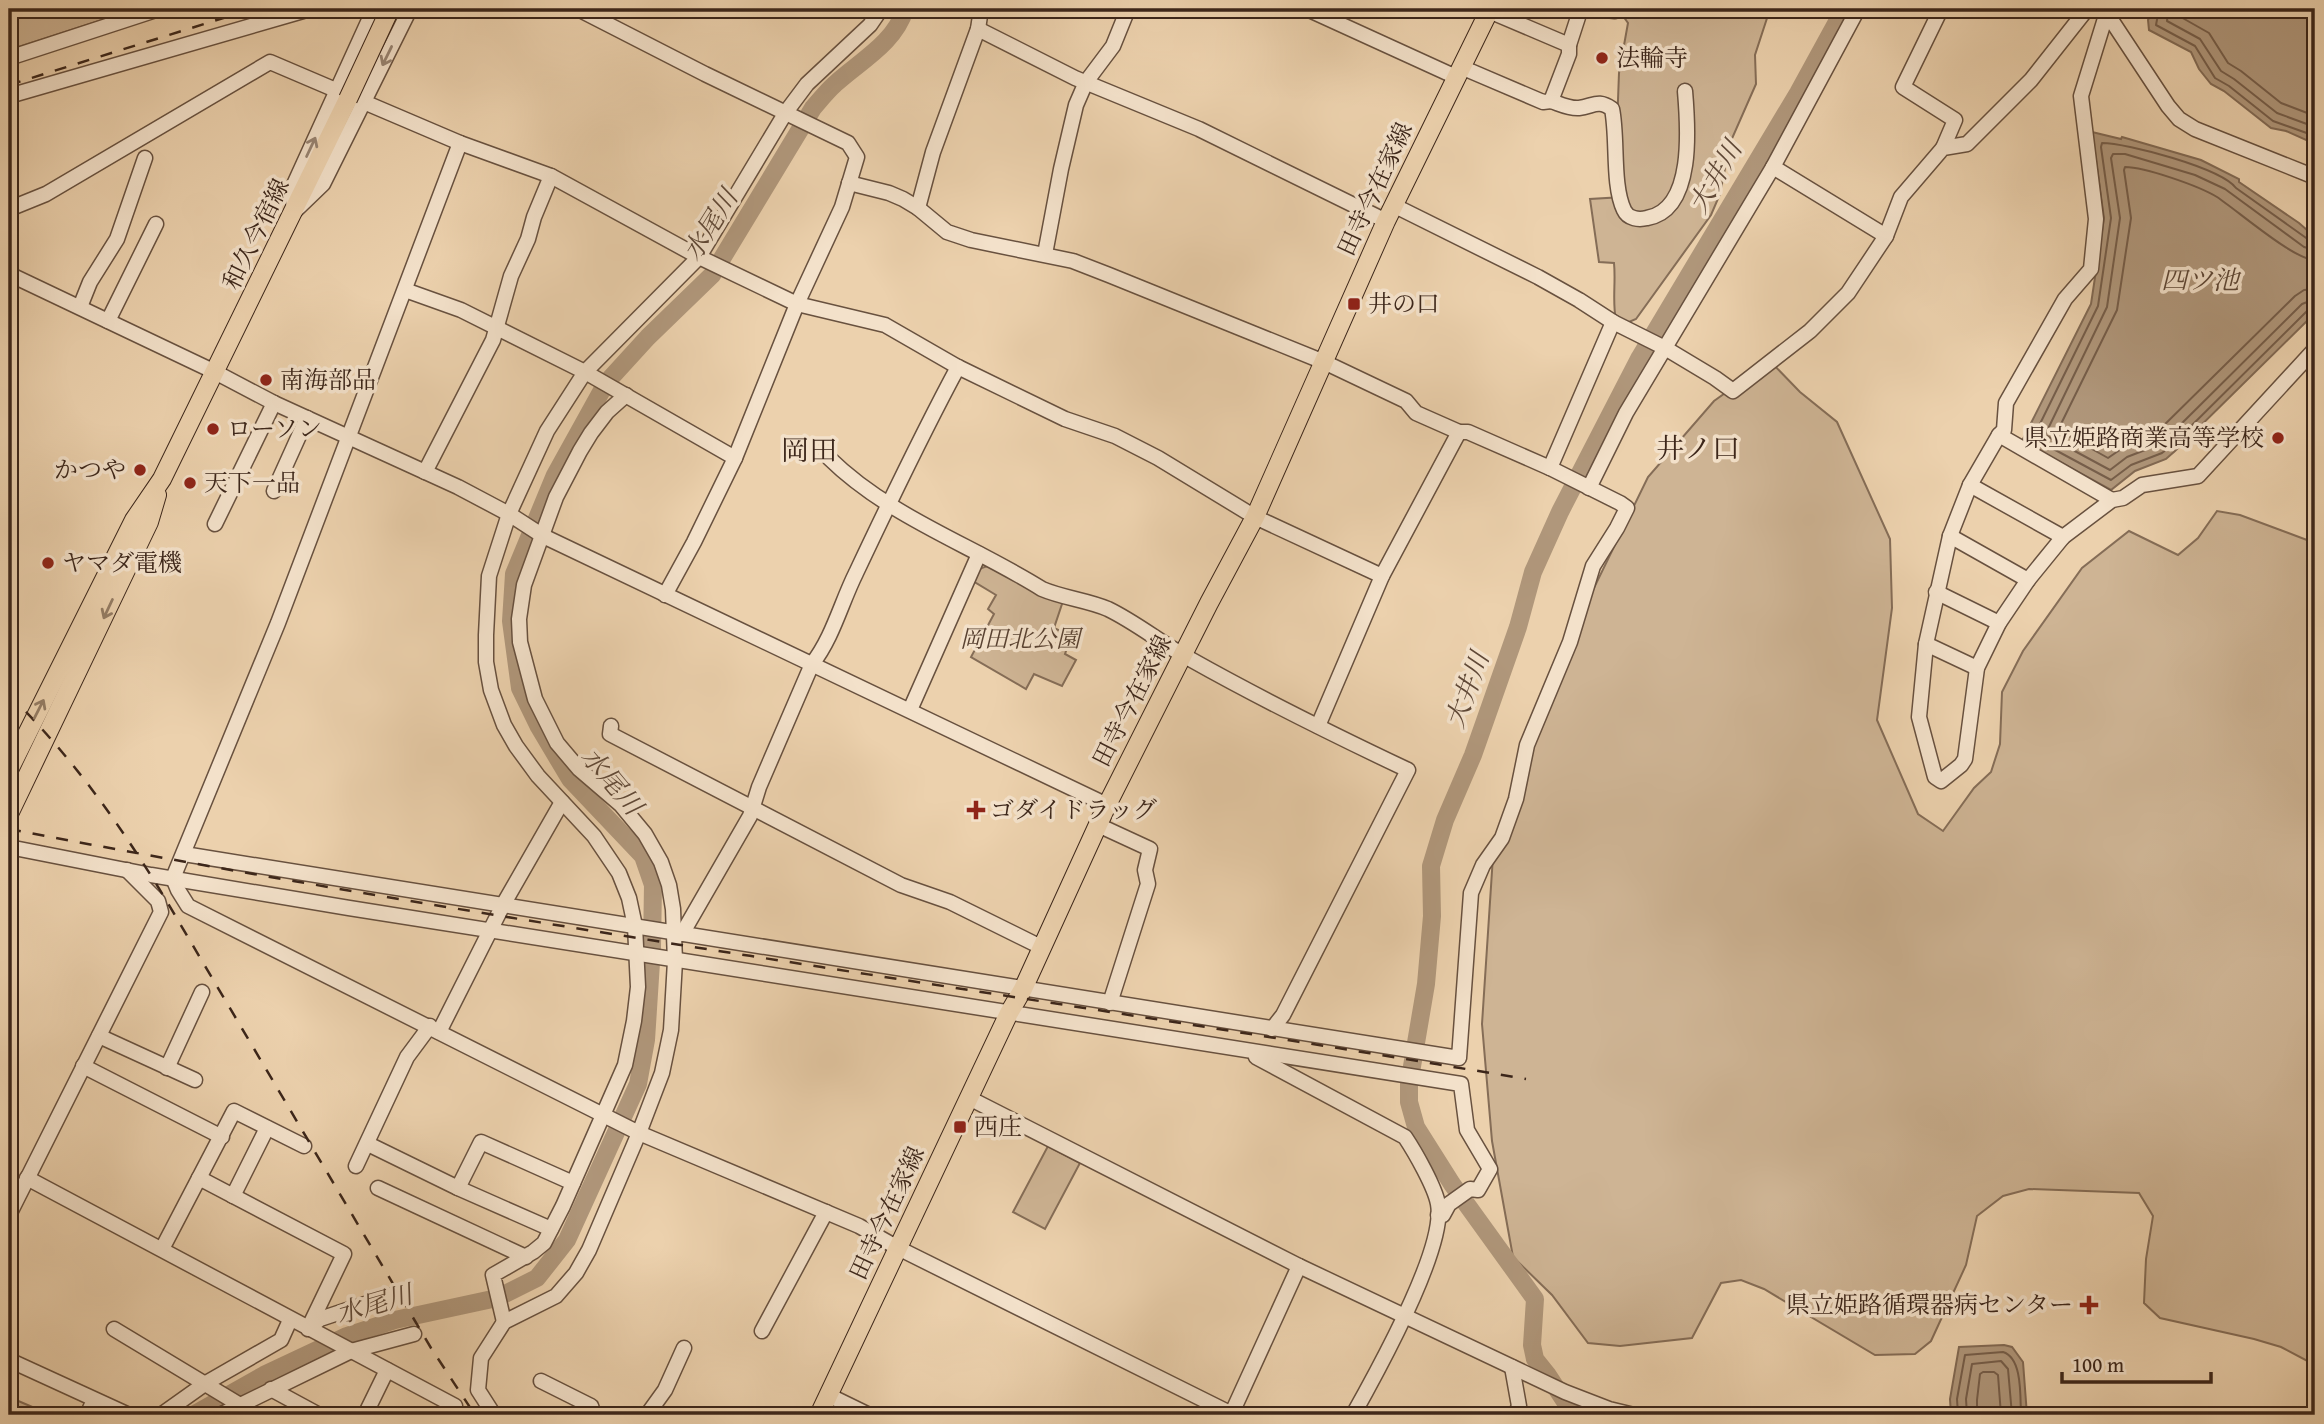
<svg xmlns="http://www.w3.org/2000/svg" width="2324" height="1424" viewBox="0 0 2324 1424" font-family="'Gentium Book Plus','Noto Serif JP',serif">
  <rect width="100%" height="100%" fill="#ecd1ad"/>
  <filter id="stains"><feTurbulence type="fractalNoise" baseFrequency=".00286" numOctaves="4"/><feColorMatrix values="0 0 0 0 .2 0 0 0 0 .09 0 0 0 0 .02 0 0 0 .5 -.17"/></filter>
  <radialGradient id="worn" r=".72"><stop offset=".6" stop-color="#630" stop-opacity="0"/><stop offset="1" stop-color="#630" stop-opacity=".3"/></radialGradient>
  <g fill="#ceb494" stroke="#856d57" stroke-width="2">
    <polygon points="9,9 136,9 9,50"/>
    <path d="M1618,9H1770L1755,55L1756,84L1730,143L1720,194L1711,215L1636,319L1629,322L1616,320C1612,302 1616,282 1614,263L1599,262L1590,199L1623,197L1617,127L1619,73L1628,23Z"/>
    <polygon points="1770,361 1800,392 1837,422 1890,539 1892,608 1877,720 1918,814 1943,831 1974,788 1991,772 2000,744 2002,692 2023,651 2082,568 2129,531 2178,555 2198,538 2217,511 2240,515 2315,543 2315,1365 2281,1347 2254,1339 2160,1318 2144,1303 2146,1259 2153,1216 2139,1193 2029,1189 2003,1196 1977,1216 1966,1265 1931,1341 1915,1354 1875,1355 1764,1289 1741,1280 1721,1283 1692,1338 1620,1346 1588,1343 1552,1295 1513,1257 1492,1141 1482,1024 1493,856 1535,709 1648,477 1714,401"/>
    <polygon points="990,565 1063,601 1054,628 1071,636 1065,654 1076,660 1062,686 1034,674 1026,689 971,657 994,614 988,609 996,595 973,581 979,569"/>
    <polygon points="1048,1146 1080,1163 1045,1229 1013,1212"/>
    <polygon points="9,1397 51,1415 9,1415"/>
  </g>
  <g fill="#b0977b" stroke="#826a54" stroke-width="2">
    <polygon points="2153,9 2315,9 2315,144 2286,131 2271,128 2224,91 2211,84 2199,69 2191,52 2149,30 2148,20"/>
    <polygon points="2092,132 2121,139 2122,137 2201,160 2239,179 2239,182 2299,223 2315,237 2315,313 2175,451 2166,459 2135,471 2111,490 2027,444 2023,439 2091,304 2104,218"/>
    <polygon points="2004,1345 2012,1347 2023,1362 2027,1415 1951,1415 1950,1399 1959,1347"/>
  </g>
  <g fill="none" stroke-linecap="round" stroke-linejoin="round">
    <g stroke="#765e4a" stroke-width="2">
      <polyline points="2159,9 2156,25 2195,46 2215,78 2229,86 2273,121 2315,136"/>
      <polyline points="2168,9 2167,21 2200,39 2221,71 2234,79 2277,113 2315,127"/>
      <polyline points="2178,9 2179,16 2209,33 2228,63 2241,71 2281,103 2315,116"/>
      <path d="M2315,241L2309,240L2236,188C2221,168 2127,143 2102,143L2101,147L2111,218L2098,306L2033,438L2111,480L2131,465L2162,453L2171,446L2307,311L2315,308"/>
      <polyline points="2315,250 2304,247 2225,189 2195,175 2125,154 2113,154 2111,158 2120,218 2107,307 2045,435 2110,470 2127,457 2158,445 2165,440 2302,304 2315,299"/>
      <path d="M2315,260C2294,260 2238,211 2217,197C2199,186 2145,167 2125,167L2124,170L2131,218L2117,310L2058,430L2108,458L2124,447L2153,436L2295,296L2304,290L2315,289"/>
      <path d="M1958,1415L1957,1399L1965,1355L2003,1352C2023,1358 2020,1398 2021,1415"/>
      <polyline points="1967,1415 1966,1399 1972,1364 2001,1361 2008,1369 2012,1415"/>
      <polyline points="1977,1415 1977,1400 1980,1374 1983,1372 1994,1372 1998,1375 2001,1415"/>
    </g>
    <g stroke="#b0977b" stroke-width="18">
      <path d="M193,1415L264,1375L347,1336L395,1320L497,1298L537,1278L567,1240L638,1084L646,1040L652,947L653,885L643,856L570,779L539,727L520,688L511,621L514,574L555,475L606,383L648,337L712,275L813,108C820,100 827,91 835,84C860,61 895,43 905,9"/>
      <polyline points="1567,1415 1568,1406 1547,1374 1535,1359 1532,1345 1535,1299 1452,1184 1416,1127 1409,1102 1409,1084 1426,984 1432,916 1431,866 1445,820 1473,755 1518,627 1533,572 1560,512 1640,357 1798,93 1844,9"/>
    </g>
    <defs>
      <g id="minor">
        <polyline points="578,9 705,74 848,143 857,157 842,207 797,304 735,458 694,542 665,595"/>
        <polyline points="1307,9 1456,77"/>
        <polyline points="1595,9 1615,11 1619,9"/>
        <polyline points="1941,9 1903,87 1955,120 1943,148"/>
        <polyline points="2104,9 2168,106 2179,119 2195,129 2315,177"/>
        <polyline points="2107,12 2081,96 2096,219 2091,269 2065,299 2006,403 2004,430 1999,435 1970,485 1950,536 1926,644 1919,717 1935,777 1941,781 1961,765 1965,759 1977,668 1999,623 2028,580 2063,537 2112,500 2123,498 2142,485 2198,476 2315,349"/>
        <polyline points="978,29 1075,78 1199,129 1386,221"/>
        <polyline points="1569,45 1580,11 1584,9"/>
        <polyline points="9,58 159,9"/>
        <polyline points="1461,67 1543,102 1551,101 1569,54 1569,45 1489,11"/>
        <polyline points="9,96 303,11"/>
        <path d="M1551,101C1560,104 1570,109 1579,108C1594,106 1598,99 1612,109C1618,138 1612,185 1624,210C1628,219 1639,220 1647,218C1695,210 1688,126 1685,91"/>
        <polyline points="460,143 278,623 173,878 178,890 188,906 639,1133 859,1226 898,1248 1234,1415"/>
        <polyline points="1773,167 1886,236"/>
        <polyline points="1393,205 1538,277 1579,300 1613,322 1665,348 1715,378 1733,391 1810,331 1848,293 1886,236 1901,197 1943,148 1967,144 2031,80 2087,9"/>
        <polyline points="918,208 933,152 978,29 981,9"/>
        <polyline points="9,209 46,194 270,62 460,143 551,176 699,257 797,304 885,325 958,367 1065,419 1115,436 1158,458 1255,517 1382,576"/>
        <polyline points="294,210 292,189 374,9"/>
        <polyline points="296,210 323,184 410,9"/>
        <polyline points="1045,254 1061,169 1076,105 1086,82 1113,46 1128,9"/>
        <polyline points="9,274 215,372 274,403 458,487 509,514 543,536 1107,805"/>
        <polyline points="405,290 461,310 585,372 735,458"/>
        <polyline points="80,307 90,282 117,239 145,158"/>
        <polyline points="108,321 156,224"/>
        <polyline points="1999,435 2112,500"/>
        <path d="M829,458C889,517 972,545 1042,589C1063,598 1087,600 1108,609C1137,623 1162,644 1190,659C1261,699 1334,735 1408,770L1283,1015L1272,1029"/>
        <polyline points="1550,468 1613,322"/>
        <polyline points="425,472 493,340 511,276 528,239 534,217 551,176"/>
        <polyline points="1970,485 2063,537"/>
        <polyline points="1589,488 1626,413 1773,167 1858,9"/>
        <polyline points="274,491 307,418"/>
        <polyline points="215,524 274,403"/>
        <polyline points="1950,536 2028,580"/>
        <polyline points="1936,592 1999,623"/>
        <polyline points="1926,644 1977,668"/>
        <polyline points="910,710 979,554"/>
        <polyline points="611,726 610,734 901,885 950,902 1041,947"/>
        <polyline points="1318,726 1382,576 1459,432"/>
        <polyline points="1098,825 1150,849 1145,870 1148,884 1110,1003"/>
        <polyline points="9,847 151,875 349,908 1461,1084 1467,1130 1490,1169 1478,1190 1470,1189 1449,1204 1443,1215 1438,1215"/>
        <polyline points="184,854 1459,1058 1471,893 1483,865 1502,838 1516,799 1527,745 1570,642 1593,566 1617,528 1627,508 1620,503 1550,468 1468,432 1459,432 1416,413 1406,401 1324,362 1109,275 1073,261 971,240 947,232 918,208 903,199 889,193 849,183"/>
        <path d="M682,934L750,816L759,787L812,664C833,637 841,603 856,573C889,503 922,434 958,367"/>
        <polyline points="439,1032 503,905 562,802"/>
        <polyline points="99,1036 195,1080"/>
        <path d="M1256,1057L1405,1137C1415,1152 1435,1187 1438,1204C1446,1248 1376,1374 1353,1415"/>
        <polyline points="83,1066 222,1137"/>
        <polyline points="167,1068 202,992"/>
        <polyline points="969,1098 1299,1266 1565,1392 1609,1409 1634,1415"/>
        <polyline points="368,1144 458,1188 551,1229"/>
        <polyline points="356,1166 407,1057 430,1026"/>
        <polyline points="27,1178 455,1406 451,1415"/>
        <polyline points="199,1178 344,1254 308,1329"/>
        <polyline points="378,1188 526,1257"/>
        <polyline points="458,1188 481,1142 573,1183"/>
        <polyline points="233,1196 267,1128"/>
        <polyline points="9,1215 161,912 158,901 127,870"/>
        <polyline points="162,1249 234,1111 304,1146"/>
        <polyline points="504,1322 493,1275 533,1252 544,1243 563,1206 625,1065 634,1021 638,987 635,926 629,898 619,873 594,836 538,776 516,746 504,725 491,690 486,662 486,635 489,576 509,514 547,431 585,372 699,257 786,112 807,84 870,25 881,9"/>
        <polyline points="309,1328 320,1319 392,1295"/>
        <polyline points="114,1329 240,1405 247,1411 245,1415"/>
        <polyline points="762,1331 826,1212"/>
        <polyline points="9,1360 129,1415"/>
        <polyline points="1512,1367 1519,1406 1515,1415"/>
        <polyline points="541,1381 591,1406 594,1415"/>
        <polyline points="271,1389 319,1415"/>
        <polyline points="828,1395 869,1415"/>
        <polyline points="87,1415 94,1400"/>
        <polyline points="161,1415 206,1383 281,1340 290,1320"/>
        <polyline points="220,1415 351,1351 414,1334"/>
        <polyline points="365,1415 387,1370"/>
        <polyline points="494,1415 478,1390 481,1358 504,1322 556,1296 576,1273 589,1250 639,1133 662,1073 671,1030 675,961 673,909 669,885 661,862 645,834 621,805 579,769 557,743 535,699 520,642 519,619 524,585 556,497 580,451 591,433 607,412 626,395"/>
        <polyline points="647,1415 665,1390 684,1348"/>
        <polyline points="1231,1415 1299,1266"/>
      </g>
      <g id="major">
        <polyline points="9,770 134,520 162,479 348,99"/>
        <polyline points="9,814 149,522 157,495"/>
        <polyline points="819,1415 1009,1013 1023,989 1107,805 1209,603 1255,517 1386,221 1490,9"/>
      </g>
    </defs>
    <use href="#minor" stroke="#68513f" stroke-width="17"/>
    <use href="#major" stroke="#3c261a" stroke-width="20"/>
    <use href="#minor" stroke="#f3e1ca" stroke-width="14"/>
    <use href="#major" stroke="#ecd1ad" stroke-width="18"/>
    <g stroke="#3c261a" stroke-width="2.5" stroke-dasharray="12 12" stroke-linecap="butt">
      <polyline points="9,85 252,9"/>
      <path d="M9,695C70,754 119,823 163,895L431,1348L475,1415"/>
      <path d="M9,829C512,926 1021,994 1526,1079"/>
    </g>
    <defs>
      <polyline id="major-bridge" points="348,99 390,9"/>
    </defs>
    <use href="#major-bridge" stroke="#3c261a" stroke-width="20" stroke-linecap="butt"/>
    <use href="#major-bridge" stroke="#ecd1ad" stroke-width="18"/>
  </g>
  <defs><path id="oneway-shaft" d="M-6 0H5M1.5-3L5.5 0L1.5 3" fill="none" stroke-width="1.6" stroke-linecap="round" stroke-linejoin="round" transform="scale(1.75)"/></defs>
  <g stroke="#988472">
    <use href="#oneway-shaft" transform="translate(387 56) rotate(116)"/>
    <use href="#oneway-shaft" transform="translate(311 147) rotate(-65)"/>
  </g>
  <g stroke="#947c64">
    <use href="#oneway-shaft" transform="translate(108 609) rotate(115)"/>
    <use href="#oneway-shaft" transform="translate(39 709) rotate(-63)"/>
  </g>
  <g fill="#8f2418" stroke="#f3e1ca" stroke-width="2.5">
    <circle cx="1602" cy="58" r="7"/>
    <rect x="1347" y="297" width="14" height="14" rx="3.5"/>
    <circle cx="266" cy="380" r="7"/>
    <circle cx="213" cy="429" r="7"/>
    <circle cx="2278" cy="438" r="7"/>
    <circle cx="140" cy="470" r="7"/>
    <circle cx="190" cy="483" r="7"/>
    <circle cx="48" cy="563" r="7"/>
    <path d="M972.5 799.5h7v7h7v7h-7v7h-7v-7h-7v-7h7z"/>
    <rect x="953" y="1120" width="14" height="14" rx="3.5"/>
    <path d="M2085.5 1294.5h7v7h7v7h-7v7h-7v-7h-7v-7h7z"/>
  </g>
  <g text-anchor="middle" stroke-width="7" stroke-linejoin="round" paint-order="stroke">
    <g font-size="24" fill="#3c261a" stroke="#f3e1ca" text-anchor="start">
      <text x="1616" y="66">法輪寺</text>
      <text x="1368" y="312">井の口</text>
      <text x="280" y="388">南海部品</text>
      <text x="227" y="437">ローソン</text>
      <text x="2264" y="446" text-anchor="end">県立姫路商業高等学校</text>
      <text x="126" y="478" text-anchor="end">かつや</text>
      <text x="204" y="491">天下一品</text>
      <text x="62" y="571">ヤマダ電機</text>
      <text x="990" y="818">ゴダイドラッグ</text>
      <text x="974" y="1135">西庄</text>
      <text x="2073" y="1313" text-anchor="end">県立姫路循環器病センター</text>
    </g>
    <g font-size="24" fill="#3c261a" stroke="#f3e1ca">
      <text transform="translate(1375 189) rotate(-65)" y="8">田寺今在家線</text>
      <text transform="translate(256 234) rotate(-64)" y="8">和久今宿線</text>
      <text transform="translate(1132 701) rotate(-63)" y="8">田寺今在家線</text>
      <text transform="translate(887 1213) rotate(-65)" y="8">田寺今在家線</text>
    </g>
    <g font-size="24" font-style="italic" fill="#594232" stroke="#f3e1ca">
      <text x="1020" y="647">岡田北公園</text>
    </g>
    <g font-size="26" font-style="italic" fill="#5f4837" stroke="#f3e1ca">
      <text transform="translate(1715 177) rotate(-60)" y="9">大井川</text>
      <text transform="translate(710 225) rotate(-58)" y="9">水尾川</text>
      <text x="2200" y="289">四ツ池</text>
      <text transform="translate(1467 690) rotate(-70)" y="9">大井川</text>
      <text transform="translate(612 781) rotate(50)" y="9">水尾川</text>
      <text transform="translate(374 1304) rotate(-16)" y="9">水尾川</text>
    </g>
    <g font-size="28" fill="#3c261a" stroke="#f3e1ca">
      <text x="1698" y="458">井ノ口</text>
      <text x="809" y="460">岡田</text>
    </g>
  </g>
  <rect width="2324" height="1424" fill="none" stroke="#ecd1ad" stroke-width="35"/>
  <rect x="10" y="10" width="2303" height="1403" fill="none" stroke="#3c261a" stroke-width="3.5"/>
  <rect x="18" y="18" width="2289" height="1389" fill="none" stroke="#3c261a" stroke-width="2"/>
  <path d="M2062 1372v10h149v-10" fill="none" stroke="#3c261a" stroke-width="3.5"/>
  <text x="2072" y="1372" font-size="21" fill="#3c261a" stroke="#f3e1ca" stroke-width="5" paint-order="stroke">100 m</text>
  <rect width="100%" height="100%" filter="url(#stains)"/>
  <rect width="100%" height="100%" fill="url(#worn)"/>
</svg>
